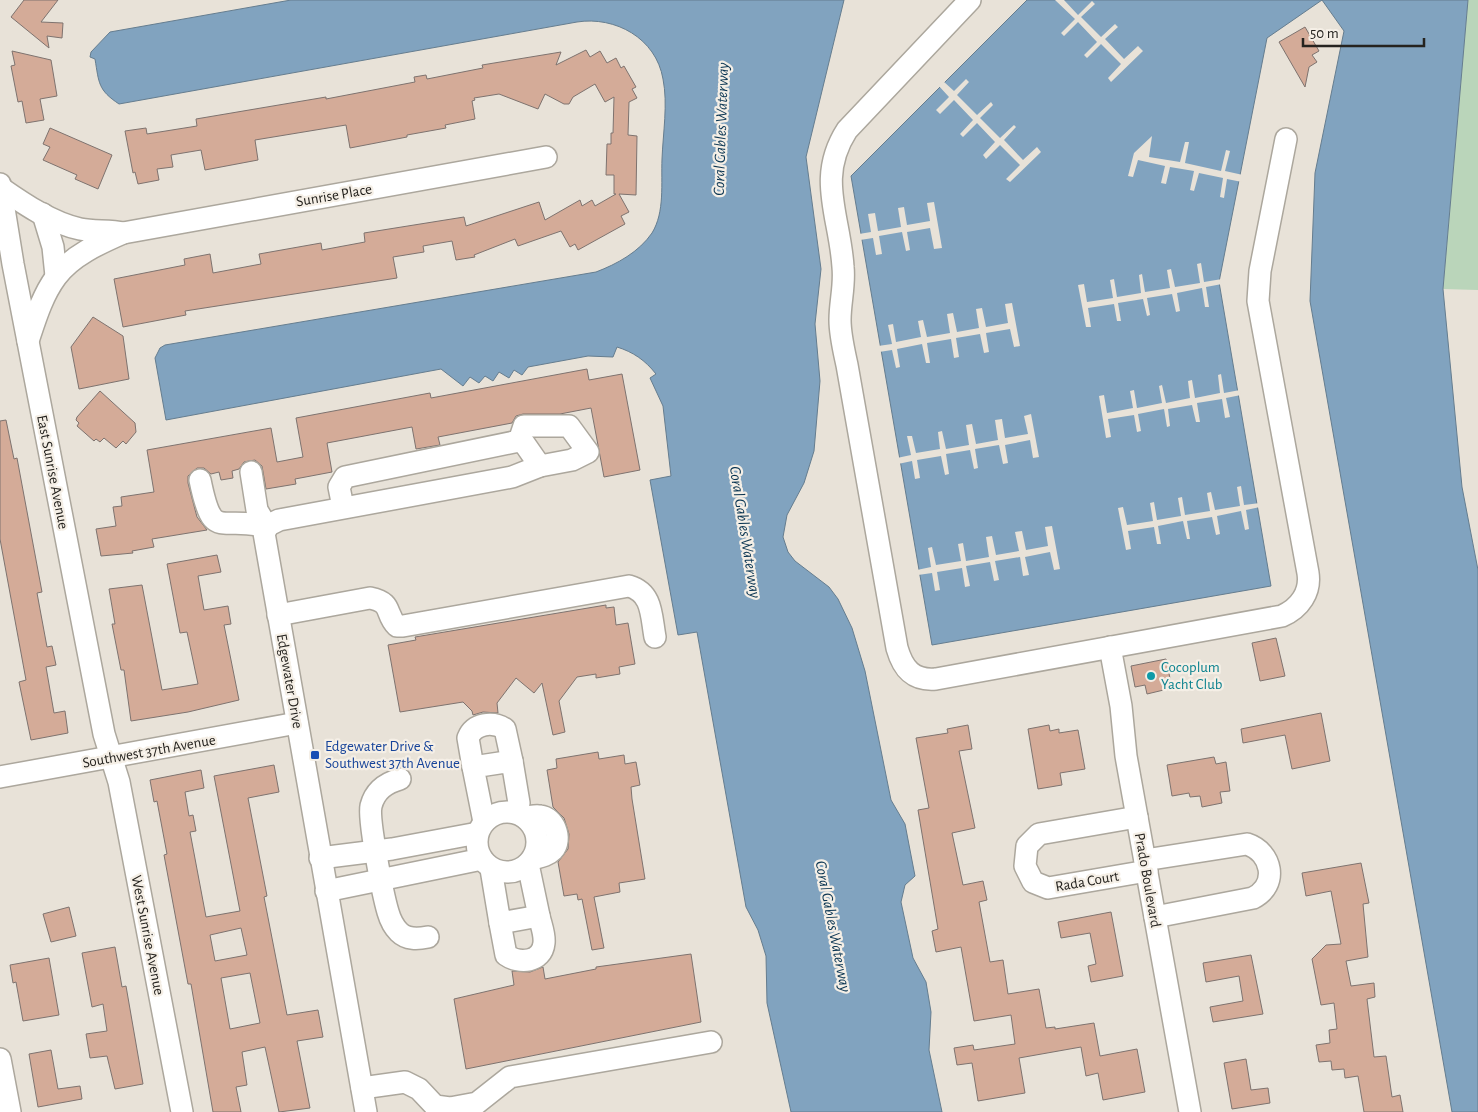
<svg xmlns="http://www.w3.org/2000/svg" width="1478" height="1112" viewBox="0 0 1478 1112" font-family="'Alegreya Sans',sans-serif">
  <rect width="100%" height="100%" fill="#e8e2d8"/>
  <polygon fill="#bad5ba" points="1468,0 1478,0 1478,290 1443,289"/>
  <g fill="#81a3bf" stroke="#657d8f">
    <path d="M291,0H844L806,157L821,269L815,324L820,381L814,451L804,483L787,515L783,537L788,552L795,561L829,587L838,599L852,628L865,671L891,800L905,824L915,876L905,885L901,902L913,958L926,982L931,1012L929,1050L942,1112H791L767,1003L766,956L758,930L746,907L697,632L678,635L650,480L671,476L663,406L650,378L656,374C645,360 633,352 617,347L613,357L588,356L528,367L522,375L514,370L509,378L499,372L493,381L485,376L479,383L470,377L463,386L441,369L166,420L155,358L160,348L165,345L596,272C617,264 639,252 652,233C665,212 661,183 662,159C663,133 668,104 663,79C656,38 615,16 577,22L119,104C98,90 99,83 95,59L90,57L91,52L110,32Z"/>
    <polygon points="1027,0 1468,0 1443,289 1462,487 1478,570 1478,1112 1452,1112 1310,301 1315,173 1344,31 1322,0 1267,38 1219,282 1271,586 932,645 851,176"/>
  </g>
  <g fill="#e8e2d8">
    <polygon points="1055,0 1064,0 1078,15 1092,1 1095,4 1081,17 1101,37 1115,24 1118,27 1105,39 1124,59 1138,46 1143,51 1111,82 1108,78 1121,64 1101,44 1087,58 1084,55 1097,42 1078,22 1064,36 1061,33 1075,19"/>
    <polygon points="966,79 969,82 957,95 977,115 991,102 993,105 980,118 1000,138 1014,125 1016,127 1004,140 1023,160 1037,147 1041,152 1010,182 1006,179 1020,165 1000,145 986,159 983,155 995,142 977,123 963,137 960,134 973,120 954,100 940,114 936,110 949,97 938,85 943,81 954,91"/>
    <polygon points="1152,136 1149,157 1180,162 1185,142 1189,142 1185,163 1221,171 1226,150 1230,151 1225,171 1243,175 1242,182 1227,179 1224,198 1220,197 1223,178 1199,173 1194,191 1190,190 1194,171 1170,167 1166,184 1161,183 1165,166 1138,160 1133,177 1128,176 1134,153"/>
    <polygon points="934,202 942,248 934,249 930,228 907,232 910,250 906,251 902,232 879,236 882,254 876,255 873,238 860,240 859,234 871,232 868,214 875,213 878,231 901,227 898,208 904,207 907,225 930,221 927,203"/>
    <polygon points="1201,263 1204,282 1222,279 1222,284 1206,287 1209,307 1205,307 1202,288 1177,293 1180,311 1176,312 1172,294 1147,298 1150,315 1147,316 1143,299 1118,303 1121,321 1117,321 1114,304 1088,308 1091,327 1086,327 1078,285 1084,284 1087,302 1113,298 1110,280 1114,279 1117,297 1141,293 1139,275 1142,274 1145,292 1170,288 1167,270 1171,269 1175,287 1200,283 1197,264"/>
    <polygon points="1012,303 1020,346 1014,347 1010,329 986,333 989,352 984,353 980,334 956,338 959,357 954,358 951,339 927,343 930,363 926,363 922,344 897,349 900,367 896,368 892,350 879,352 878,346 892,344 888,325 893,324 896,342 921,337 918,321 923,320 927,337 950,333 947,314 953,313 957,332 979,328 976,309 982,308 986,327 1008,323 1005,304"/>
    <polygon points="1221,374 1224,393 1240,390 1241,395 1226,398 1230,417 1225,418 1222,399 1197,403 1200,422 1196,422 1192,405 1168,409 1170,426 1167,427 1164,409 1138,414 1141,431 1137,432 1134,415 1108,419 1111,437 1106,438 1099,396 1104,395 1107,413 1133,408 1130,391 1134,390 1137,408 1162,403 1159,386 1162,385 1166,403 1190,398 1188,381 1192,380 1195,398 1220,393 1218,375"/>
    <polygon points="1031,414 1039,457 1033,458 1030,440 1005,445 1008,463 1003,464 999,445 975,449 978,468 974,469 970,450 946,454 949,474 945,475 941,456 917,460 920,478 915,479 912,461 898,464 897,458 911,455 907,436 912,436 916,453 940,449 938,432 942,431 946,449 969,445 966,425 972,424 976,444 998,440 995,420 1002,419 1005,438 1028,434 1024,416"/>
    <polygon points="1241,486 1244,505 1260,503 1260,507 1246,510 1249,529 1245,530 1241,511 1217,516 1220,534 1216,535 1212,517 1187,521 1190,539 1187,539 1183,521 1158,526 1161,544 1157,544 1154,527 1128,531 1131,549 1126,550 1118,508 1123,507 1127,525 1153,521 1150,503 1154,502 1157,520 1181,516 1178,498 1182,497 1185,515 1210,511 1207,493 1211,492 1215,510 1240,506 1237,487"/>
    <polygon points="1052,526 1060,569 1054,570 1050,552 1025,557 1029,575 1023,576 1020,557 995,561 999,580 994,581 990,562 966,566 970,586 965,587 962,568 937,572 940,590 935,591 932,573 918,575 917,570 931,567 928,548 932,547 936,565 961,561 958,544 963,543 966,561 989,557 986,537 992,536 996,555 1019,551 1015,532 1022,531 1026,550 1048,546 1045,527"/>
  </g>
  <g fill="#d4ab98" stroke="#7e736f" fill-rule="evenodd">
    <polygon points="24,0 58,0 41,22 63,23 62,38 47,36 49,48 11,17"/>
    <polygon points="1305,27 1319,51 1312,55 1317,62 1309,67 1305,87 1279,42"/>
    <polygon points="586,50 590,57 600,51 607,63 616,58 621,68 624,66 636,87 632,89 637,98 629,102 628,135 637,136 636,195 619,194 629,212 621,216 625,224 578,250 575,244 570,247 561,231 518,246 515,239 474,255 475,257 456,260 452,241 423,246 424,252 393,257 397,278 185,311 186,315 123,327 114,279 185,265 184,259 210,254 213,273 261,264 259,254 321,243 322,250 365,242 364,233 464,217 466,226 539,202 545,220 580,200 582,206 592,200 595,206 616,194 614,194 614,175 606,175 607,144 611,144 611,133 613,133 614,97 605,102 595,84 573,97 569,104 564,104 545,94 538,109 499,94 474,98 475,100 472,101 475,119 445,125 446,128 407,135 407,137 350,148 346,125 255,140 258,160 205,170 201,150 171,155 173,167 157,169 159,180 138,184 135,172 133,173 125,131 146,128 147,134 197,126 196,119 326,97 326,99 415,82 414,77 426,75 427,79 483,68 482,65 561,52 556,65"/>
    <polygon points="12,51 51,60 57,96 40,99 44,120 26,123 22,101 18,102 11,66 15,65"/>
    <polygon points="50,128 112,155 98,189 75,179 77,175 43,160 50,147 43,144"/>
    <polygon points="93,317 123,336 129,379 79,389 71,347"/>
    <polygon points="587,369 589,380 622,374 640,470 604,477 591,408 560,414 523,414 516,416 512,423 438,437 440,445 416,449 412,427 327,443 332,472 295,479 296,484 266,489 262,466 255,460 244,462 239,469 232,471 233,478 221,480 219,472 211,474 204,468 197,468 188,476 188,483 197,517 207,530 152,539 154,547 132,551 133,553 101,556 96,529 116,526 113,507 122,506 121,497 154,492 147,450 271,428 277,462 303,457 296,418 430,393 431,398"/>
    <polygon points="100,391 135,423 136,432 126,444 123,441 116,448 104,438 100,442 96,439 94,441 77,426 79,423 76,420 77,417"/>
    <polygon points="6,420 14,459 17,458 42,592 37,593 47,647 52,646 56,665 46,667 54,713 65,711 68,733 31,740 19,682 26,680 0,539 0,421"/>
    <polygon points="217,555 221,572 198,576 204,610 228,606 231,624 224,625 239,700 188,712 131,721 124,670 121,670 112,624 115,624 109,589 142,585 162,690 198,684 187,632 180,633 167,564"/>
    <polygon points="606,605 606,608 614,607 616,625 628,623 635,664 619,667 620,674 596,678 596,674 577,677 559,701 565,732 553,735 542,683 534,693 516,678 497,703 498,713 483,712 473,715 472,711 463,702 400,712 388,645 416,640 415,637"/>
    <polygon points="1276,638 1285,676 1260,681 1252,643"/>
    <polygon points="1166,659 1172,688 1147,694 1145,685 1135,687 1131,666"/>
    <polygon points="1321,713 1330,761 1292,769 1285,735 1243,743 1241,729"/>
    <polygon points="968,725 972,749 959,751 975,828 952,833 963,885 983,881 987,900 979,902 990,962 1003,960 1008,994 1039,989 1046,1028 1055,1027 1055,1029 1094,1023 1100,1056 1137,1049 1145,1092 1103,1100 1098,1073 1086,1076 1081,1047 1019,1058 1025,1093 978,1101 972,1063 957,1065 954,1048 973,1045 974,1050 1015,1044 1011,1015 974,1021 961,947 936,952 932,931 938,929 918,810 929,808 916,738 948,733 947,729"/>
    <polygon points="1049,725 1050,731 1059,729 1059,733 1078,730 1085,769 1060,773 1062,785 1038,789 1028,729"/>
    <polygon points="598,752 599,759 624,755 625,764 636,762 640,785 631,787 632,799 645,879 619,883 620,892 594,897 604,948 592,950 582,899 578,900 577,894 564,896 558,862 568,849 569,834 564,818 553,807 547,770 557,768 556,759"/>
    <polygon points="1214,757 1216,764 1226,762 1230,791 1220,792 1222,803 1202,807 1200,796 1190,797 1189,793 1172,796 1167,765"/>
    <path d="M274,765L279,792L248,798L267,896L264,897L287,1015L318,1010L323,1037L297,1041L310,1108L279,1112L265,1047L242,1052L247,1085L236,1087L241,1112H213L191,984H188L164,855L167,854L157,801L154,802L150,780L201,770L204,788L185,792L189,816L193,815L196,831L190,832L206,917L240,911L214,776ZM241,928L247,955L215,961L210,935ZM250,973L260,1023L230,1029L221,978Z"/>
    <polygon points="1361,863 1369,903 1363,904 1368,957 1346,961 1351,986 1374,983 1375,997 1367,999 1374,1057 1386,1056 1392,1097 1400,1095 1403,1112 1364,1112 1358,1076 1345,1078 1344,1069 1332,1070 1331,1061 1319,1062 1316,1045 1330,1043 1329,1030 1337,1029 1334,1003 1321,1005 1312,959 1326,945 1341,944 1331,891 1306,896 1302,873"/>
    <polygon points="69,907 76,936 51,942 43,914"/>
    <polygon points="1111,912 1123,976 1091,982 1088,966 1096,964 1090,933 1061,938 1058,922"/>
    <polygon points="115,947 122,987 126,986 143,1084 115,1089 107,1056 90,1058 86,1034 107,1031 103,1004 92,1007 82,953"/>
    <polygon points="691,954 701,1022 466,1069 454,999 514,985 512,971 530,972 543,967 545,979 596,969 596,967"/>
    <polygon points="1251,955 1263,1014 1213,1022 1210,1007 1243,1001 1239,976 1206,982 1203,963"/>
    <polygon points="49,958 59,1015 23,1021 16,982 13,983 10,965"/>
    <polygon points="51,1050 58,1089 80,1086 82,1099 38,1107 29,1054"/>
    <polygon points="1246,1059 1251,1090 1268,1088 1270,1103 1232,1109 1224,1063"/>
  </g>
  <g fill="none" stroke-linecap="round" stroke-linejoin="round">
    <defs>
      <g id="minor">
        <path d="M970,0L847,130C816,178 840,216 843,267C845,285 840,302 840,320C840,335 844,351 847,365L897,648C903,669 913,681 936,679L1282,616C1300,608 1311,592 1308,573L1258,301L1260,271L1286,139"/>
        <polyline points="0,184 13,264 104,734 119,782 182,1112"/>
        <path d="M1,188C24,204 52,223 80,229C94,232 109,230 123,233C100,243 71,256 56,277C42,296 35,320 28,341"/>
        <polyline points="43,214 53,247 56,276"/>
        <polyline points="123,233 546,157"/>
        <polyline points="251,472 257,510 267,527"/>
        <path d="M200,480C213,544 219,514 267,527"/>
        <polyline points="343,507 339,487 345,477 519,441 524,443 540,466"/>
        <path d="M278,615L370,598C394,603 384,613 397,626H403L629,586C653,593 651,616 655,637"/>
        <polyline points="1110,647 1121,706 1126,756 1190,1112"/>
        <path d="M473,767L468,738C474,723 493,721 505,729L512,761"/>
        <polyline points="0,777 297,723"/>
        <path d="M400,779C386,783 375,790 371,806C368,820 383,895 388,912C390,919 394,927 399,932C407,940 418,939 428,937"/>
        <circle cx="507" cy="842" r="30"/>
        <path d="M524,817C529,817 535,815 540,816C554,817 563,839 553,850C547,856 540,857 532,859"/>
        <polyline points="1137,817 1039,834 1027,846 1025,866 1033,882 1048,888 1147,871"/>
        <polyline points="484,822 473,767 512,761 519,803 517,813"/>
        <polyline points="320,858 392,849 478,833"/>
        <path d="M1145,860L1247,844C1272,852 1279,885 1253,898L1155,917"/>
        <polyline points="491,869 500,923 539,916 528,864"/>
        <polyline points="326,891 482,859"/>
        <path d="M500,923L506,955C519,964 542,963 544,943C545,934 541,925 539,916"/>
        <polyline points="0,1059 10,1112"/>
        <polyline points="362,1088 405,1082 419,1089 435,1106 450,1108 477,1103 510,1077 711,1042"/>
        <polyline points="366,1112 264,533 269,525 279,520 512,477 540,466 572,460 588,452 569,426 524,426 519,441"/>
      </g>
    </defs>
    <use href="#minor" stroke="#aca79d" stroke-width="24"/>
    <use href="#minor" stroke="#fff" stroke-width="21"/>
  </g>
  <circle fill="#0f9aa8" stroke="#f5efe6" stroke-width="2" cx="1151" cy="676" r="5"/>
  <rect fill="#1a4fb4" stroke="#f5efe6" stroke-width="2" x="310" y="750" width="10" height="10" rx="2.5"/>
  <g text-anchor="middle" stroke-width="4.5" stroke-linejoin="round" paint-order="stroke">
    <g font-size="15" fill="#25231f" stroke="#f5efe6">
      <text transform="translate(334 195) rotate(-10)" y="5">Sunrise Place</text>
      <text transform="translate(53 472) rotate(79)" y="5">East Sunrise Avenue</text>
      <text transform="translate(290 681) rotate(80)" y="5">Edgewater Drive</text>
      <text transform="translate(149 751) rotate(-10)" y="5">Southwest 37th Avenue</text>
      <text transform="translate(1148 880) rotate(80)" y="5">Prado Boulevard</text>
      <text transform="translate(1087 881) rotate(-10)" y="5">Rada Court</text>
      <text transform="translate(148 935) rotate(79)" y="5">West Sunrise Avenue</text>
    </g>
    <g font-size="15" fill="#0d838f" stroke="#f5efe6" text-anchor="start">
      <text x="1161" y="672">Cocoplum<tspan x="1161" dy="17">Yacht Club</tspan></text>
    </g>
    <g font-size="15" fill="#164399" stroke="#f5efe6" text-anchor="start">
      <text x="325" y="751">Edgewater Drive &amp;<tspan x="325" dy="17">Southwest 37th Avenue</tspan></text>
    </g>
    <g font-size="16" font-style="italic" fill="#0a3552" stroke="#f5efe6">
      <text transform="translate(720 129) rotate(-88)" y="6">Coral Gables Waterway</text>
      <text transform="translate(746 532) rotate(81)" y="6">Coral Gables Waterway</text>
      <text transform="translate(834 926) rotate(79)" y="6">Coral Gables Waterway</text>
    </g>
  </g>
  <path d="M1303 38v8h121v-8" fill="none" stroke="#25231f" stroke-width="2.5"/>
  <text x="1310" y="38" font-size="15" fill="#25231f" stroke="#f5efe6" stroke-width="4" paint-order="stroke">50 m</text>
</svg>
